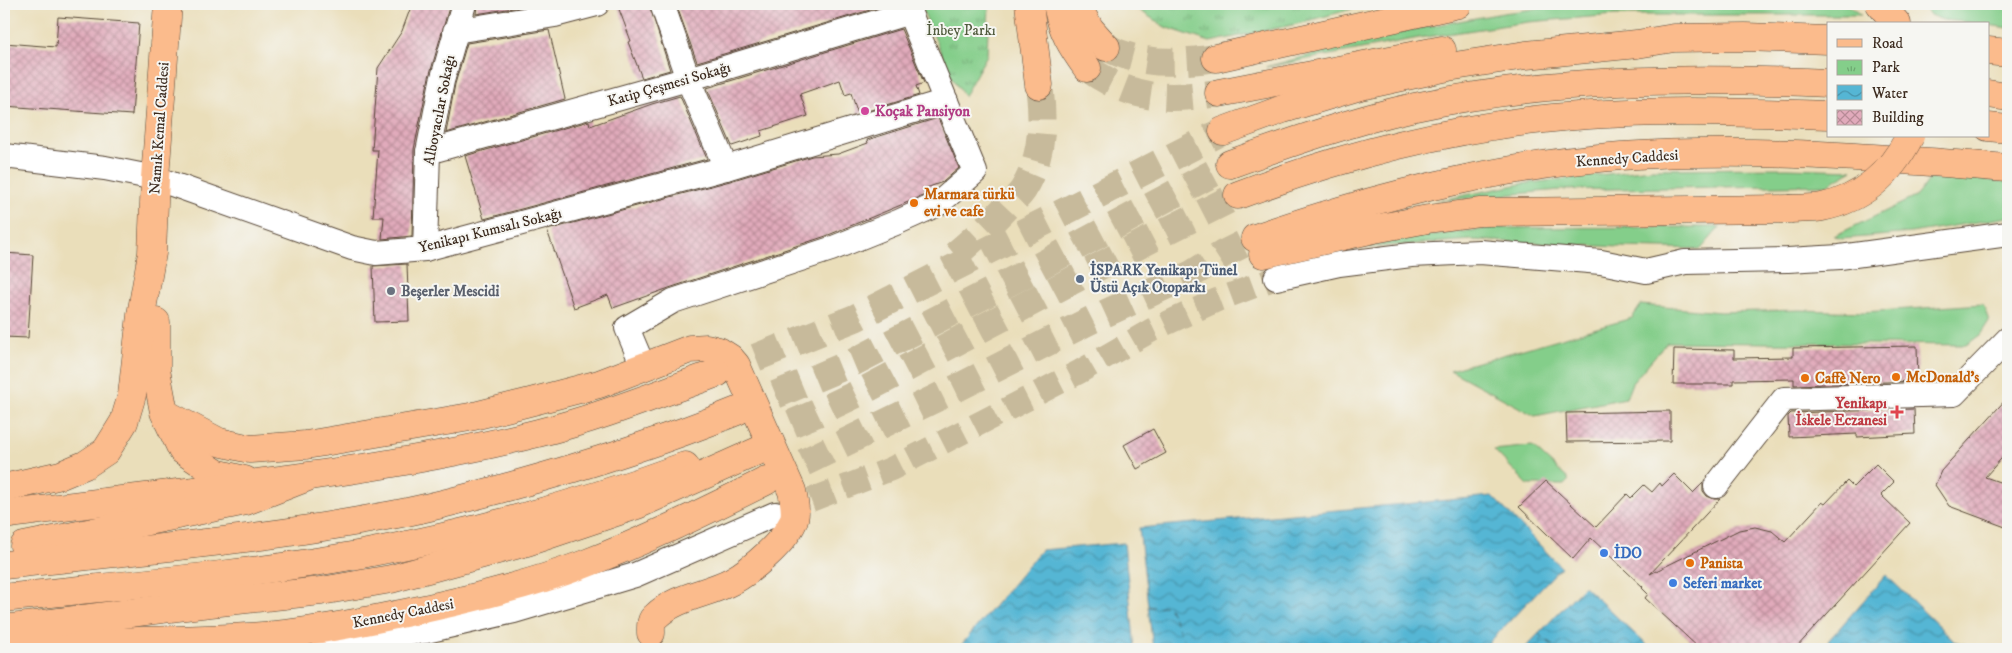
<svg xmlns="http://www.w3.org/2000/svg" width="2012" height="653" viewBox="0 0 2012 653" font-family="'IM FELL DW Pica',serif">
  <defs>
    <pattern id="park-tufts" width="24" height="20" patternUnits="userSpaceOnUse" patternTransform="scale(1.25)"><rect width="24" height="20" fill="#84ce8a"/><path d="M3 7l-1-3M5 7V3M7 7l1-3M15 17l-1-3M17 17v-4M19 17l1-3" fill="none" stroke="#6da770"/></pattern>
    <pattern id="water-waves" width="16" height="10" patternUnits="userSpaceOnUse" patternTransform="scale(1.25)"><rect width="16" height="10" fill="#55b6d4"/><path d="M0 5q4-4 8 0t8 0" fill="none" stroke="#4894ab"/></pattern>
    <pattern id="building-cross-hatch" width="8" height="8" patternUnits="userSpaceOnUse" patternTransform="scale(1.25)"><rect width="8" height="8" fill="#e1aabb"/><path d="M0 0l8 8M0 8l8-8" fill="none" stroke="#b88b97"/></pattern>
  </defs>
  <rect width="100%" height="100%" fill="#f6f6f2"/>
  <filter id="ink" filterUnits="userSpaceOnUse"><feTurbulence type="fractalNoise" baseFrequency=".02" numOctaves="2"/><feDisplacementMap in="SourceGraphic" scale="10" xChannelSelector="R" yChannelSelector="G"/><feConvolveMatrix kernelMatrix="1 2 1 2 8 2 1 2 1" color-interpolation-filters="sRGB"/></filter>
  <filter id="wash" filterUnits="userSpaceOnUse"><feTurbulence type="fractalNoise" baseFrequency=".0096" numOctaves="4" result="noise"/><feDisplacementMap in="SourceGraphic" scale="20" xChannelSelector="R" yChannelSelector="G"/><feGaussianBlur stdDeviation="1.12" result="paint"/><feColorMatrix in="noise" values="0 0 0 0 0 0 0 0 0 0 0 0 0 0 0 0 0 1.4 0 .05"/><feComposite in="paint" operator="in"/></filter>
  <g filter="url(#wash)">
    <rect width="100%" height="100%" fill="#eadeba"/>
    <g fill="#84ce8a" stroke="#607c54">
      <polygon points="1573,4 1846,4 1861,15 1615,15 1528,22 1419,38 1266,67 1393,33 1503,13"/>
      <polygon points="1922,4 2008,4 2008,28 1988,25 1988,24 1943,20 1930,15"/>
      <polygon points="1787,168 1853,170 1827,185 1560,190 1436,201 1521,184 1651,169"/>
      <polygon points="1965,178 2008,182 2008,217 1911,233 1842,239 1834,236 1915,197 1930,179"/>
      <polygon points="1720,227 1701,249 1619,247 1472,240 1358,248 1421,236 1496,228"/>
      <polygon points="1983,304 1989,321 1980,335 1966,345 1667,342 1632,383 1626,398 1535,416 1450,370 1632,318 1641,305 1720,312 1800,310 1864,312"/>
      <polygon points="1532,446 1569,480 1564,485 1528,485 1494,450"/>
    </g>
    <g fill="url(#park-tufts)" stroke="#607c54">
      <polygon points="920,4 989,4 987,55 964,96 952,78"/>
      <polygon points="1130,4 1370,4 1297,24 1210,42 1165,27"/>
    </g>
    <g fill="url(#water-waves)" stroke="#487079">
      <polygon points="1492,496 1561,567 1483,649 1153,649 1139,528"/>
      <polygon points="1124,543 1135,649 958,649 1041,550"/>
      <polygon points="1886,575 1954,641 1983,649 1821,649"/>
      <polygon points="1584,586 1651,649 1524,649"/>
    </g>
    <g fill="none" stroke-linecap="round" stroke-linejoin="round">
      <g stroke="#445b5e" stroke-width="1" stroke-dasharray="6 5" stroke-linecap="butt">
        <polyline points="1148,607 1168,606 1188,649"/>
        <polyline points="1539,634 1558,649"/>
        <polyline points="1532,649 1543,638"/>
        <polyline points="1547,649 1552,645"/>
      </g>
    </g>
    <g id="blocks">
      <g fill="url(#building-cross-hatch)">
        <polygon points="412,4 450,4 429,77 414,149 412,236 382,239 384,217 373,217 378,150 372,150 378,68 402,31"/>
        <polygon points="477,4 538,4 476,14"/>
        <polygon points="617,4 649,4 670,70 642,78 628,42 631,41"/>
        <polygon points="676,4 890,4 697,62"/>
        <polygon points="58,17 139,23 132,115 4,106 4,43 56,47"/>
        <polygon points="901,29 924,83 916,86 919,95 858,114 851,93 845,95 840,80 800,94 808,116 761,131 762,136 732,146 707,88"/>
        <polygon points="549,30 565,99 446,133 455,84 467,43"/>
        <polygon points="680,96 707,159 484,219 465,156 589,121 590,126 652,104"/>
        <polygon points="938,118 959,168 943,182 923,189 925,195 826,236 669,288 613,308 608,295 574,308 547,230 730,181 812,156 838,154 868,143 867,140"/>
        <polygon points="4,253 33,255 28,338 4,337"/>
        <polygon points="407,264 409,321 375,322 373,266"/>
        <polygon points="1917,346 1918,381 1794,385 1794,379 1733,380 1733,384 1673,384 1674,349 1734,350 1734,358 1793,357 1793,348"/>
        <polygon points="2008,397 2008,451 1985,477 2008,485 2008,528 1949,506 1935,485 1941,471"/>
        <polygon points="1914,409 1915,434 1857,437 1857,434 1789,437 1788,416 1791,413"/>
        <polygon points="1670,411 1670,441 1567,442 1566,413"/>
        <polygon points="1153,429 1166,453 1137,469 1124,445"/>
        <polygon points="1876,464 1894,482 1881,495 1910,523 1795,649 1700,649 1645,598 1648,594 1642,588 1643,587 1591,538 1573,559 1519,507 1546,481 1596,527 1627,494 1631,498 1644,485 1652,492 1660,483 1662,486 1674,474 1693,493 1703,483 1703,491 1707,496 1714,499 1720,499 1650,574 1739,530 1755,527 1772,531 1785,542 1822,502 1825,504 1847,481 1853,487"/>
      </g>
    </g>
  </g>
  <g filter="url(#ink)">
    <use href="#blocks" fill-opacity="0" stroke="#554535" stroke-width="1"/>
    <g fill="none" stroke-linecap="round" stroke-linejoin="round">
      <polyline stroke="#c7ba9b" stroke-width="24" stroke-dasharray="24 12" stroke-linecap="butt" points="777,513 891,469 1079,372 1152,330 1217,300 1276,278"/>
      <g stroke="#c7ba9b" stroke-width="28" stroke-dasharray="28 14" stroke-linecap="butt">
        <path d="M1106,47C1141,66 1178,63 1216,58"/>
        <path d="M1087,68C1134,101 1165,100 1219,93"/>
        <path d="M955,255C973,240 990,224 1006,207C1012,202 1019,196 1023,190C1043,159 1044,120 1039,85"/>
        <polyline points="717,373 855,318 1223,131"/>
        <polyline points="766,481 961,386 1095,318 1192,274 1223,254 1255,238"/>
      </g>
      <g stroke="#c7ba9b" stroke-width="28" stroke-dasharray="28 14" stroke-linecap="butt">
        <polyline points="737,411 854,362 1021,276 1230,164"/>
        <polyline points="753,440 817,413 861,392 1153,238 1238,195"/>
      </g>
      <defs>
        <g id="minor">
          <polyline points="662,4 688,79 726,168"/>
          <polyline points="455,31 555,15 597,4"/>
          <polyline points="428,152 688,79 910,12"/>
          <polyline points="4,156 105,168 155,178 352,248 376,253 425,249 726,168 946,101"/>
          <polyline points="425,249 428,152 442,81 464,4"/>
          <polyline points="1276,278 1339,264 1411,255 1480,252 1601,262 1646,271 1685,262 1788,260 1840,257 2008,234"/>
          <polyline points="643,366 627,328 673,301 831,249 898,222 938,204 975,172 906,4"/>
          <polyline points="1716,486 1784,399 1954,394 2008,339"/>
          <polyline points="322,636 373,637 426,631 514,611 635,575 775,514"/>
        </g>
        <g id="major">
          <polyline points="1029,4 1039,85"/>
          <path d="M1057,4C1062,31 1071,46 1087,68"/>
          <polyline points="1076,4 1090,29 1106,47"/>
          <polyline points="1880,4 1897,24"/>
          <polyline points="1988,51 2008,53"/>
          <polyline points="1216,58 1458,4"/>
          <polyline points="1219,93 1442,50"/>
          <polyline points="1223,131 1283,109 1360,86 1448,67 1526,55 1637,44 1674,38 1745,37 1828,40"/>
          <path d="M1255,238C1373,197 1496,166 1621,156C1750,147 1880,158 2008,168"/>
          <polyline points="1263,254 1374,229 1428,219 1480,212 1790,209"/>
          <polyline points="156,322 156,370 164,412 182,450 216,473 245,480"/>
          <path d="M166,414L219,442L250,449L306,445L470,417L526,403L599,384L690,349L707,348L719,351L730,358L736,365L792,491C794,501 797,513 793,522C784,542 752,570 732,581C708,594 677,596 656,616C650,620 651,627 651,633"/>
          <polyline points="4,488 61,475 85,465 106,451 124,422 132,395 141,315 152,253 155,178 168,4"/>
          <path d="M4,515C182,490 363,477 538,433C599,418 658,394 717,373"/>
          <path d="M18,649C104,638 190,643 275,635C314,631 352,624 390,616C455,603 520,588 582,565C645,541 706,511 766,481"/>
        </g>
        <g id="highway">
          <polyline points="1988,94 2008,97"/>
          <polyline points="1988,127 2008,129"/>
          <path d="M1230,164C1289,143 1349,122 1410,108C1548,78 1689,77 1828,83"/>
          <path d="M1238,195C1339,157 1445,129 1553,118C1644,109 1737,112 1828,115"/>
          <polyline points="24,546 246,501 308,477"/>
          <path d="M4,565C131,551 260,540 386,516C428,509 470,497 511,486C588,465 663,441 737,411"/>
          <path d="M4,598C121,585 240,576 357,555C468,534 578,505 685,466"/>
          <polyline points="4,629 201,604 321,591 391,579 527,542 637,505 758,451"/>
        </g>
      </defs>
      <use href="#minor" stroke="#554535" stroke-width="26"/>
      <use href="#major" stroke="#554535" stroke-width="29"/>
      <use href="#highway" stroke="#554535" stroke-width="29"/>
      <use href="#minor" stroke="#fff" stroke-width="24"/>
      <use href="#major" stroke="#fbbb8c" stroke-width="28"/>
      <use href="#highway" stroke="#fbbb8c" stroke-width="28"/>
      <defs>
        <path id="major-bridge" d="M1790,209C1800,208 1812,209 1822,207C1863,199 1891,173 1910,136"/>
      </defs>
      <use href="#major-bridge" stroke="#554535" stroke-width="29" stroke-linecap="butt"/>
      <use href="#major-bridge" stroke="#fbbb8c" stroke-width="28"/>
    </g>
  </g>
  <circle fill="#d1479c" stroke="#f6f6f2" stroke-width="2" cx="865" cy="111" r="5"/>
  <g fill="#e8710a" stroke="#f6f6f2" stroke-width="2">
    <circle cx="914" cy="203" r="5"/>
    <circle cx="1896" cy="377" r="5"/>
    <circle cx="1805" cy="378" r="5"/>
    <circle cx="1690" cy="563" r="5"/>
  </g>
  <circle fill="#5c6f8a" stroke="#f6f6f2" stroke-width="2" cx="1080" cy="279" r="5"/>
  <circle fill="#6b7280" stroke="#f6f6f2" stroke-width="2" cx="391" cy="291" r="5"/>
  <path fill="#e0444e" stroke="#f6f6f2" stroke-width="2" d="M1894.5 404.5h5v5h5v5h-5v5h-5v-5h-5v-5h5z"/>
  <g fill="#3f7fe0" stroke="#f6f6f2" stroke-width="2">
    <circle cx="1604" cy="553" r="5"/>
    <circle cx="1673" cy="583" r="5"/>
  </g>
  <g text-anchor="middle" stroke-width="4" stroke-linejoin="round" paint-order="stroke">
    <g font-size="15" fill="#515b3e" stroke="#f6f6f2">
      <text x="961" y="35">İnbey Parkı</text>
    </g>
    <g font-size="15" fill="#3b2a1e" stroke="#f6f6f2">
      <text transform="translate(669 84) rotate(-16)" y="5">Katip Çeşmesi Sokağı</text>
      <text transform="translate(439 110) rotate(-79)" y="5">Alboyacılar Sokağı</text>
      <text transform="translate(159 128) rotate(-86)" y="5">Namık Kemal Caddesi</text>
      <text transform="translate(1627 158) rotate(-4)" y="5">Kennedy Caddesi</text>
      <text transform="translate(490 230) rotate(-14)" y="5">Yenikapı Kumsalı Sokağı</text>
      <text transform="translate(403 613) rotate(-11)" y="5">Kennedy Caddesi</text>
    </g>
    <g font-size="15" font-weight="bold" fill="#b23c85" stroke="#f6f6f2" text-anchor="start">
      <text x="875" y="116">Koçak Pansiyon</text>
    </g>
    <g font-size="15" font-weight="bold" fill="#c56008" stroke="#f6f6f2" text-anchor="start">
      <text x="924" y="199">Marmara türkü<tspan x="924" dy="17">evi ve cafe</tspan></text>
      <text x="1906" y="382">McDonald's</text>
      <text x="1815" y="383">Caffè Nero</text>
      <text x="1700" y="568">Panista</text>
    </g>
    <g font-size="15" font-weight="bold" fill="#4e5e75" stroke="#f6f6f2" text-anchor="start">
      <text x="1090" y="275">İSPARK Yenikapı Tünel<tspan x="1090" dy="17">Üstü Açık Otoparkı</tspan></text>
    </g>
    <g font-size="15" font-weight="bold" fill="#5b616d" stroke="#f6f6f2" text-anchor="start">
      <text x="401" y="296">Beşerler Mescidi</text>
    </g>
    <g font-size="15" font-weight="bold" fill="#be3a42" stroke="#f6f6f2" text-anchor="end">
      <text x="1887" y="408">Yenikapı<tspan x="1887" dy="17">İskele Eczanesi</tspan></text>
    </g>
    <g font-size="15" font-weight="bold" fill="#366cbe" stroke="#f6f6f2" text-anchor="start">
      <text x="1614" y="558">İDO</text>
      <text x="1683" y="588">Seferi market</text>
    </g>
  </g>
  <rect width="2012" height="653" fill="none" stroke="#f6f6f2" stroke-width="20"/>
  <rect x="1827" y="22" width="162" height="115" fill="#f6f6f2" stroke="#aba49d"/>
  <rect x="1837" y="39" width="25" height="8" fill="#fbbb8c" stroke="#aba49d"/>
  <text x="1872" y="48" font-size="15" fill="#3b2a1e">Road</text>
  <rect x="1837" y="60" width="25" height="15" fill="url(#park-tufts)" stroke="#aba49d"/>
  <text x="1872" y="72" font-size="15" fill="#3b2a1e">Park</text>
  <rect x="1837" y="85" width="25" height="15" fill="url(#water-waves)" stroke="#aba49d"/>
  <text x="1872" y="98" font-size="15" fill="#3b2a1e">Water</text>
  <rect x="1837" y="110" width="25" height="15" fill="url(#building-cross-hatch)" stroke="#aba49d"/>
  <text x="1872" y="122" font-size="15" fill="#3b2a1e">Building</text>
</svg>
